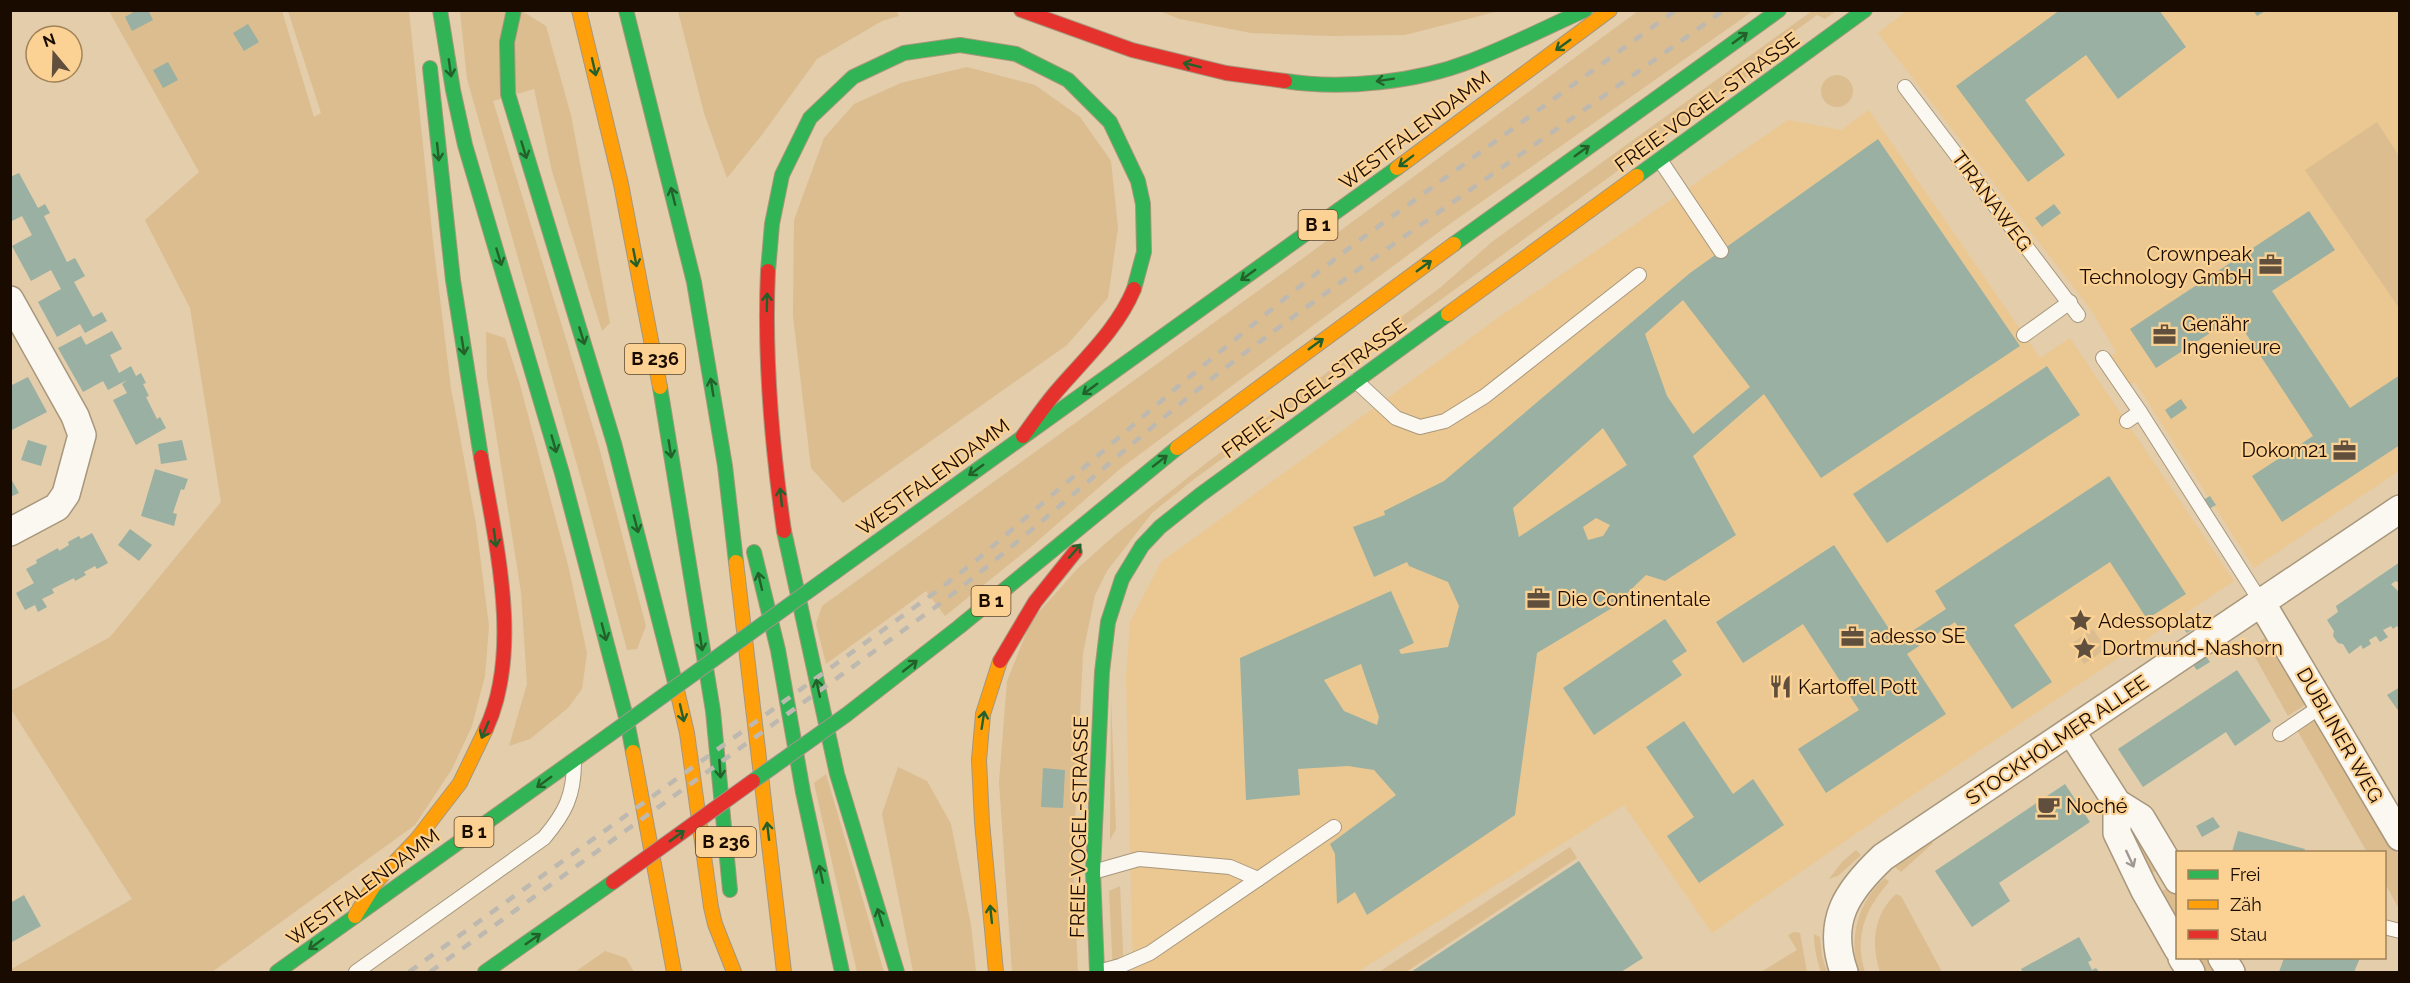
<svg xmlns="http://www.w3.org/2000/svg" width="2410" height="983" viewBox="0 0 2410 983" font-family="Raleway,sans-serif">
  <rect width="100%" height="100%" fill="#e3cdab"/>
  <g fill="#ebc892">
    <polygon points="1908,10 2399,11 2399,471 2254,568 2135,382 2130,386 2111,356 2116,352 2091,310 1878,33"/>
    <polygon points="1869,110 2040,358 2070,338 2234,581 1899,804 1712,933 1624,805 1357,972 1133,972 1126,678 1130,622 1161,562 1502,315 1788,120 1841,130"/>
  </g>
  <g fill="#dbbd90">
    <polygon points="896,10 899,16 882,21 817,59 761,136 727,178 704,113 678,11"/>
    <polygon points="109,11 282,11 314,117 321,113 288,11 409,11 433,241 451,388 476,524 489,626 485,676 472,726 452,769 415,825 212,972 11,972 10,970 132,899 11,709 11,691 110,637 221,502 190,308 145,220 199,172"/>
    <polygon points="460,11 522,11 546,26 571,115 610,323 602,331 552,171 534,89 493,101 599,447 646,626 637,649 627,650 585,493 467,79"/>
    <polygon points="1159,11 1499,11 1405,35 1330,36 1251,33 1180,19"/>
    <polygon points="1638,11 1753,11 1447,226 1120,469 1032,546 945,616 926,591 826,664 816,624 822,606 1302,259"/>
    <polygon points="1812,11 1836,11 1825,19 1817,15 1744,68 1748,76 1193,480 1152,513 1107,571 1095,595 1083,653 1073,861 1078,972 1012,972 999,782 1007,681 1031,621 1078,568 1115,535 1209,461 1441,287 1493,241"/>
    <polygon points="967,67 1035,85 1080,117 1111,161 1118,228 1108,298 1067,345 843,503 811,468 793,316 794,220 824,138 854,104 901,83"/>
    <circle cx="1837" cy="91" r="16"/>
    <polygon points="2377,122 2399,156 2399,308 2305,170"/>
    <polygon points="486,332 505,338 519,381 568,565 587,653 582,689 568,708 530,739 509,746 527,684 521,592 487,377"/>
    <polygon points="2093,629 2106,649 2084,664 2071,644"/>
    <polygon points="2271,634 2306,704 2288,716 2250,648"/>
    <polygon points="1111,697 1116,829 1110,840"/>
    <polygon points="2315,718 2322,720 2399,856 2399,909 2385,883 2384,852 2367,852 2297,730"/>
    <polygon points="898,767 927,781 951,824 971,925 976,972 913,972 882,814"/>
    <polygon points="826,774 884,972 857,972 814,783"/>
    <polygon points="1930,838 1933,843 1901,872 1895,867"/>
    <polygon points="2143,844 2161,868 2146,876 2137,845"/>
    <polygon points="1570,847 1577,858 1406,972 1379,972"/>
    <polygon points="1856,850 1861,855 1838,876 1829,879 1842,862"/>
    <path d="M1885,878L1889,882C1865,909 1854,937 1865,972H1859C1848,939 1858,901 1885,878Z"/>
    <polygon points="1120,886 1124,972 1113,972 1109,891"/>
    <polygon points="2172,886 2177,896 2177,934 2156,894"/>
    <path d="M1896,894L1901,896L1942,972H1880C1871,945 1873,915 1896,894Z"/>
    <polygon points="1794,932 1800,933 1807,972 1761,972 1797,950 1788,935"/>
    <path d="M1814,934L1820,937L1822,956L1827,972H1821C1817,960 1814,948 1814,934Z"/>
    <polygon points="605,951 626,958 634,972 575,972"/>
    <polygon points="2191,958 2212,958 2220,972 2199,972"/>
  </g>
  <g fill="#99b0a2" fill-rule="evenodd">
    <polygon points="137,10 148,10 153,20 132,31 125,17"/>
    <polygon points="2060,10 2159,10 2186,47 2118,99 2086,55 2025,100 2065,155 2028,182 1956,86"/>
    <polygon points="2253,10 2267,10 2257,16"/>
    <polygon points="248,24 259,42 244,51 233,33"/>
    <polygon points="168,62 178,80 163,88 153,70"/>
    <path d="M1878,139L2020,346L1821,478L1764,394L1693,456L1736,535L1665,581L1646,575L1612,608L1537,653L1515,815L1367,915L1355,892L1337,904L1335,854L1330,844L1396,795L1374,770L1348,766L1298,769L1300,795L1246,800L1240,658L1391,591L1414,643L1399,650L1401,654L1448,647L1459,606L1448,582L1409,566L1407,562L1374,577L1353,527L1385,515L1384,511L1444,481L1690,273ZM1683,300L1750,387L1693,434L1667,396L1645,334ZM1603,428L1627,465L1519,537L1513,508ZM1596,518L1610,525L1603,536L1588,540L1583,527ZM1361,664L1379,717L1377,725L1344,711L1324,680Z"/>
    <polygon points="19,173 38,208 45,204 50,213 44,216 67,262 75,258 85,276 74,282 93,317 102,312 107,321 85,333 80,324 57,337 38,302 61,289 51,270 31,281 12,246 32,235 22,216 10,222 10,177"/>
    <polygon points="2054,204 2061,213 2042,227 2035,218"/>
    <polygon points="2309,211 2335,250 2272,291 2350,408 2400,375 2400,445 2282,522 2252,476 2313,436 2235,317 2156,368 2130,329"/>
    <polygon points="112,331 122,349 110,355 119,373 131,366 136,376 141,373 146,383 143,384 149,396 146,397 157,419 160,417 166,428 136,445 113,400 127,393 122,384 127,380 108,390 103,381 83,392 58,348 81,336 86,345"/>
    <polygon points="2047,366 2080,415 1887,543 1853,494"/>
    <polygon points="28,377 47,412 10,431 10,386"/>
    <polygon points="2181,399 2187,408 2171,419 2165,410"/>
    <polygon points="28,440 47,446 41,466 21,460"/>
    <polygon points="182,440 187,460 161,464 158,444"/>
    <polygon points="155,469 188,479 184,490 181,489 173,513 177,514 174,526 141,516"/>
    <polygon points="2109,476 2186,594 2147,619 2110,562 2014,625 2052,682 2012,709 1955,622 1907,654 1946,714 1826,793 1798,749 1859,710 1803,624 1743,663 1716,622 1834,545 1897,641 1946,609 1935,591"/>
    <polygon points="10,477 19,493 10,497"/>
    <polygon points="2210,496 2216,505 2209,509 2203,500"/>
    <polygon points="130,529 152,545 139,561 118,545"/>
    <polygon points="92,533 108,563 97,569 95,566 84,572 86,575 75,581 74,578 52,589 54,593 42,599 47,607 38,612 35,605 25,610 16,593 34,583 26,569 37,563 36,560 58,548 59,551 69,545 68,542 79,536 81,539"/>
    <polygon points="2400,562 2400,584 2396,581 2391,584 2400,593 2400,630 2397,626 2393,629 2391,626 2383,630 2388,637 2380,642 2376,636 2369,640 2371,644 2363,649 2361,645 2349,654 2343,644 2338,643 2333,636 2334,631 2327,620 2338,612 2336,606"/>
    <polygon points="1665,619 1687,651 1672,661 1682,675 1594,735 1563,688"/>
    <polygon points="2195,619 2199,625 2187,633 2183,628"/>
    <polygon points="2206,656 2210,662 2197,670 2193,665"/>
    <polygon points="2237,670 2271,721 2235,746 2226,732 2143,787 2118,749"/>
    <polygon points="2400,687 2400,713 2387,695"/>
    <polygon points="1684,721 1733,794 1753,779 1784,825 1699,883 1667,836 1694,817 1646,747"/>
    <polygon points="1043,768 1065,770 1063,808 1041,807"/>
    <polygon points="2065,784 2090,822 1999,883 2010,901 1972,927 1935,871"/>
    <polygon points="2213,817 2220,827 2202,837 2196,826"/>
    <polygon points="2238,831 2305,849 2304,852 2232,852"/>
    <polygon points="1579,861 1643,958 1621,972 1411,972"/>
    <polygon points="24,895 41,926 10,943 10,903"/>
    <polygon points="2079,937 2092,960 2088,962 2092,970 2096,968 2099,972 2023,972 2021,969"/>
    <polygon points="2284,958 2360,958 2354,972 2279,972"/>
  </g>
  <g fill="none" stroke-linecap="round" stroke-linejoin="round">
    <defs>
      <g id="lane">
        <polyline points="1905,87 2078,315"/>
        <polyline points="1660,160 1721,251"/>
        <polyline points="2024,335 2070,302"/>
        <polyline points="2103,358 2140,412"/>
        <polyline points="1356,381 1396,418 1420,427 1445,421 1485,396 1639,275"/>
        <polyline points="2127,421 2140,412 2261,602"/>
        <polyline points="2280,734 2323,705"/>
        <polyline points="1093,872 1139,859 1230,867 1258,879"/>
        <polyline points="2384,927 2400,931"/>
        <path d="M356,972L544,838C565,813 574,796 574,762"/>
        <polyline points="1098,972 1120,966 1150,953 1334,827"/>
      </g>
      <g id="street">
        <polyline points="10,300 75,416 82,435 66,494 57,507 10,532"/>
        <polyline points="2261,602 2400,837"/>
        <polyline points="2071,731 2117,803 2141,818 2178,880"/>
        <polyline points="2117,803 2117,833 2144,889 2178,949"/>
        <polyline points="2182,958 2191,972"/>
        <polyline points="2222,958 2231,972"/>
        <path d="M1844,972C1826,921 1847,891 1883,857L2400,509"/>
      </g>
      <g id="fast">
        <polyline points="440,10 453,90 465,145 562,473 627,721 633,752"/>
        <polyline points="514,10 507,42 508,94 614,443 676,686"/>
        <polyline points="626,10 694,282 725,466 736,562"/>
        <polyline points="430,68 453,280 481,457"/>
        <path d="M1285,81C1343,90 1417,82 1471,61C1510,46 1547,27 1585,10"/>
        <polyline points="1637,176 1865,10"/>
        <polyline points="1454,244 1779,10"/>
        <polyline points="768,271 772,224 782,175 810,118 853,77 904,53 960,45 1016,54 1068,80 1110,122 1138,181 1143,204 1144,252 1134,289"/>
        <polyline points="660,387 713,711 730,890"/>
        <polyline points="784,531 837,774 897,972"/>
        <polyline points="754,552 778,650 803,792 842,972"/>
        <polyline points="835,572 1397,168"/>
        <polyline points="846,715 959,627 1177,448"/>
        <polyline points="277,972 609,735"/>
        <polyline points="485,972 613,882"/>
        <polyline points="1097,972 1093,872 1102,672 1108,622 1122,579 1142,546 1160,527 1200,495 1448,314"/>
      </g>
      <g id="slow">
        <polyline points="579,10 621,184 660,387"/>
        <polyline points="1397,168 1610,10"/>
        <polyline points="1448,314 1637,176"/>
        <polyline points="1177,448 1454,244"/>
        <polyline points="736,562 784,972"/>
        <polyline points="676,686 687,733 711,907 715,924 734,972"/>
        <polyline points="633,752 674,972"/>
        <polyline points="355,916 376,882 417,839 460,783 486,729"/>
        <polyline points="996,972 982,822 979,760 983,714 1000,661"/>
      </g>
      <g id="jam">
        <polyline points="1021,10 1132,50 1226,73 1285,81"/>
        <path d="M768,271C764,356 772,447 784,531"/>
        <path d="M1023,436C1034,421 1044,406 1056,392C1084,359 1117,330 1134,289"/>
        <path d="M481,457C495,541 523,649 486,729"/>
        <polyline points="1000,661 1035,602 1075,552"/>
      </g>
    </defs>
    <use href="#lane" stroke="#a8977c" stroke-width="16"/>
    <use href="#street" stroke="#a8977c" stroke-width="30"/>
    <use href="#fast" stroke="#a8977c" stroke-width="16"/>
    <use href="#slow" stroke="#a8977c" stroke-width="16"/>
    <use href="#jam" stroke="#a8977c" stroke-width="16"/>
    <use href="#lane" stroke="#fbf8f2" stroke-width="14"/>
    <use href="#street" stroke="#fbf8f2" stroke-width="27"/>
    <use href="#fast" stroke="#30b455" stroke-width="14"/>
    <use href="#slow" stroke="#ff9f0a" stroke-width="14"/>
    <use href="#jam" stroke="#e5322d" stroke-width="14"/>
    <g stroke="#beb9b0" stroke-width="4.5" stroke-dasharray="10 10" stroke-linecap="butt">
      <polyline points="409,972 937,591 979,558 1182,383 1294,291 1357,242 1676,10"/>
      <path d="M430,972L941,603C1044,524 1138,434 1242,355C1400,236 1564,126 1724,10"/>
    </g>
    <defs>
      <g id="fast-bridge">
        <polyline points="609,735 835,572"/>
        <polyline points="753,781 846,715"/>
      </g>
      <polyline id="jam-bridge" points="613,882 753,781"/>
    </defs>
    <use href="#fast-bridge" stroke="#a5958d" stroke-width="16" stroke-linecap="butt"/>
    <use href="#jam-bridge" stroke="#a5958d" stroke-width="16" stroke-linecap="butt"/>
    <use href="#fast-bridge" stroke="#30b455" stroke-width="14"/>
    <use href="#jam-bridge" stroke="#e5322d" stroke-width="14"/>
  </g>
  <defs><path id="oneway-shaft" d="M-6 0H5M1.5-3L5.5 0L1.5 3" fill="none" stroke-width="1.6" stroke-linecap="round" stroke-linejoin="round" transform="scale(1.5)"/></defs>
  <g stroke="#24602a">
    <use href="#oneway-shaft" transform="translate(1740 38) rotate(-36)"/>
    <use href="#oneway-shaft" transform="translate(1563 45) rotate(144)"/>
    <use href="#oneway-shaft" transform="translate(1192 65) rotate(-166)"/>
    <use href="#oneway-shaft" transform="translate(594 67) rotate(77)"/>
    <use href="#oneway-shaft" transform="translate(450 68) rotate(82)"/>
    <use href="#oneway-shaft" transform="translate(1385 80) rotate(171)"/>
    <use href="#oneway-shaft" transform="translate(524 150) rotate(73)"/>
    <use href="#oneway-shaft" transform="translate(1582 151) rotate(-36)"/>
    <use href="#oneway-shaft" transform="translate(438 152) rotate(84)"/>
    <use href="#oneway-shaft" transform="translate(1406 161) rotate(143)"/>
    <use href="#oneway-shaft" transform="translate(673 196) rotate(-104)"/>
    <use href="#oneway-shaft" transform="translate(499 257) rotate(73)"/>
    <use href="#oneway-shaft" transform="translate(635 258) rotate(79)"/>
    <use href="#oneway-shaft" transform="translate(1424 266) rotate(-36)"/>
    <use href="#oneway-shaft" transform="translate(1248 275) rotate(144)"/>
    <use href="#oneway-shaft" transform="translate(767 302) rotate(-89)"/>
    <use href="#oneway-shaft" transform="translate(582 336) rotate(73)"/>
    <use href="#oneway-shaft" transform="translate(1316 344) rotate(-36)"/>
    <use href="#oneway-shaft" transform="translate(463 346) rotate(81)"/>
    <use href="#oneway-shaft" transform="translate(712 387) rotate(-99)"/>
    <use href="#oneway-shaft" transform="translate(1090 389) rotate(144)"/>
    <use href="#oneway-shaft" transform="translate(554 444) rotate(74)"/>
    <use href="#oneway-shaft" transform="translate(670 449) rotate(81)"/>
    <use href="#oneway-shaft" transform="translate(1160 461) rotate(-38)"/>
    <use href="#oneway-shaft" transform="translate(976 470) rotate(144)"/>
    <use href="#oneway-shaft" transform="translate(781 497) rotate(-96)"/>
    <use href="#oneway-shaft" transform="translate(636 524) rotate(75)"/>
    <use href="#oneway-shaft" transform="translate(495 538) rotate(82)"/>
    <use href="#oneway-shaft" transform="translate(1075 551) rotate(-49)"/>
    <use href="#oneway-shaft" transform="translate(760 581) rotate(-103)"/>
    <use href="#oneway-shaft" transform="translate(604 632) rotate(75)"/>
    <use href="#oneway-shaft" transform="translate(701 642) rotate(81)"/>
    <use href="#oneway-shaft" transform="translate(910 666) rotate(-38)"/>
    <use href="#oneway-shaft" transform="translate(818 688) rotate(-102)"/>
    <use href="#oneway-shaft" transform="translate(682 713) rotate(77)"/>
    <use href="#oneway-shaft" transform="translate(983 720) rotate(-81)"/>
    <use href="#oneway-shaft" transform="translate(485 730) rotate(113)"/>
    <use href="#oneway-shaft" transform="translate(720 769) rotate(86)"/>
    <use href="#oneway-shaft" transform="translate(544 782) rotate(144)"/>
    <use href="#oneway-shaft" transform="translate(768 831) rotate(-97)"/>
    <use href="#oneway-shaft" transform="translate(677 836) rotate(-36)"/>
    <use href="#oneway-shaft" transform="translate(821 874) rotate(-102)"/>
    <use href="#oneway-shaft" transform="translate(991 914) rotate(-96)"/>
    <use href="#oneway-shaft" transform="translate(880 917) rotate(-107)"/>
    <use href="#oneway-shaft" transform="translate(533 939) rotate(-35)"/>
    <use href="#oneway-shaft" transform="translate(316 944) rotate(144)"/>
  </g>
  <use stroke="#a19991" href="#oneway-shaft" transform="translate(2130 859) rotate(65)"/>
  <defs>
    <symbol id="office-bare" viewBox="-9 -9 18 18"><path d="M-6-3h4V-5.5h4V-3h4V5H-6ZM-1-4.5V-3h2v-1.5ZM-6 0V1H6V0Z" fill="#604f3c" stroke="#fbd293" stroke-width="2.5" paint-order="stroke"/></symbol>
    <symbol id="sight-bare" viewBox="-9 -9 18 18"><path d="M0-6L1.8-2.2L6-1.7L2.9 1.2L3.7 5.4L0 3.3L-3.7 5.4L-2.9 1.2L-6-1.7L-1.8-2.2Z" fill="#604f3c" stroke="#fbd293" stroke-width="2.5" paint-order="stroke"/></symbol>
    <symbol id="restaurant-bare" viewBox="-9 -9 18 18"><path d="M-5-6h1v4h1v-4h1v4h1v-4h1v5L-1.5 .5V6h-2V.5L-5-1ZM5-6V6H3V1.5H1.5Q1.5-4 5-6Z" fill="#604f3c" stroke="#fbd293" stroke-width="2.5" paint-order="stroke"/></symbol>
    <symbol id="cafe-bare" viewBox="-9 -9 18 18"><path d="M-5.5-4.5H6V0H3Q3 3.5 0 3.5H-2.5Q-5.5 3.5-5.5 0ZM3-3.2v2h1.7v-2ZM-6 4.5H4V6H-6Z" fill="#604f3c" stroke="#fbd293" stroke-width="2.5" paint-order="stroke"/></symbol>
  </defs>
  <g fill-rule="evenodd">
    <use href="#office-bare" x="2254" y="248" width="33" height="33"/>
    <use href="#office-bare" x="2148" y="318" width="33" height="33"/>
    <use href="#office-bare" x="2328" y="434" width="33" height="33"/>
    <use href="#office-bare" x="1522" y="582" width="33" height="33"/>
    <use href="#sight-bare" x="2064" y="604" width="33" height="33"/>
    <use href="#office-bare" x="1836" y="620" width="33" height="33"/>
    <use href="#sight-bare" x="2068" y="632" width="33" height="33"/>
    <use href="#restaurant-bare" x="1764" y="670" width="33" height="33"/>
    <use href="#cafe-bare" x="2032" y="790" width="33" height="33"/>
  </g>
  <g text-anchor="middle" stroke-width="4.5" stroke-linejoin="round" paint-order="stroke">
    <g fill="#fbd293" stroke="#5d472c" stroke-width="1.5">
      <rect x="1298.5" y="210" width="39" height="30" rx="4.5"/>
      <rect x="625" y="344" width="60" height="30" rx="4.5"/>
      <rect x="971.5" y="586" width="39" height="30" rx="4.5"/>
      <rect x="454.5" y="817" width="39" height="30" rx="4.5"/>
      <rect x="696" y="827" width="60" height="30" rx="4.5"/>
    </g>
    <g font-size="18" font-weight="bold" fill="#190b00">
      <text x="1318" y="231">B 1</text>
      <text x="655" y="365">B 236</text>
      <text x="991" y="607">B 1</text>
      <text x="474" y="838">B 1</text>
      <text x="726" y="848">B 236</text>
    </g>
    <g font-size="20" fill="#190b00" stroke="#fbd293">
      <text transform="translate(1707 102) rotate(-36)" y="7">FREIE-VOGEL-STRASSE</text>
      <text transform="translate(1415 130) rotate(-37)" y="7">WESTFALENDAMM</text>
      <text transform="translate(1992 201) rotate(53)" y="7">TIRANAWEG</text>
      <text transform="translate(1314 388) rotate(-36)" y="7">FREIE-VOGEL-STRASSE</text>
      <text transform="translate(933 477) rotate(-36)" y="7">WESTFALENDAMM</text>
      <text transform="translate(2340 735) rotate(60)" y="7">DUBLINER WEG</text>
      <text transform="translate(2057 740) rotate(-34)" y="7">STOCKHOLMER ALLEE</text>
      <text transform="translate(1079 827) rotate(-89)" y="7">FREIE-VOGEL-STRASSE</text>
      <text transform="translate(363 887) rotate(-36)" y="7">WESTFALENDAMM</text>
    </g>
    <g font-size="20" fill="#190b00" stroke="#fbd293" text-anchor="start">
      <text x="2252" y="261" text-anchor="end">Crownpeak<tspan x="2252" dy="23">Technology GmbH</tspan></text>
      <text x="2182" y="331">Genähr<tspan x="2182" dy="23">Ingenieure</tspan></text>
      <text x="2327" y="457" text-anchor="end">Dokom21</text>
      <text x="1557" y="606">Die Continentale</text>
      <text x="2098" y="628">Adessoplatz</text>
      <text x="1870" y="643">adesso SE</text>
      <text x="2102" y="655">Dortmund-Nashorn</text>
      <text x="1798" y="694">Kartoffel Pott</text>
      <text x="2066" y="813">Noché</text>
    </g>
  </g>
  <rect width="2410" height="983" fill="none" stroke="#190b00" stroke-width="24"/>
  <rect x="2176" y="851" width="210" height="108" fill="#fbd293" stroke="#a18258" stroke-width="1.5"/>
  <rect x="2188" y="870" width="30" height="9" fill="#30b455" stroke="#a18258" stroke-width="1.5"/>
  <text x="2230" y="881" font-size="18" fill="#190b00">Frei</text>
  <rect x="2188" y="900" width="30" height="9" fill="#ff9f0a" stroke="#a18258" stroke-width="1.5"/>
  <text x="2230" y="911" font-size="18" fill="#190b00">Zäh</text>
  <rect x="2188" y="930" width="30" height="9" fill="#e5322d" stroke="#a18258" stroke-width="1.5"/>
  <text x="2230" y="941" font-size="18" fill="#190b00">Stau</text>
  <g transform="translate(54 54) rotate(341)"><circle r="28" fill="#fbd293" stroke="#a18258" stroke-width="1.5"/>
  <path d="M0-4.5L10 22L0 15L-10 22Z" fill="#604f3c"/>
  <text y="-9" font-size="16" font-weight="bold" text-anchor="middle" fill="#190b00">N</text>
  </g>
</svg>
